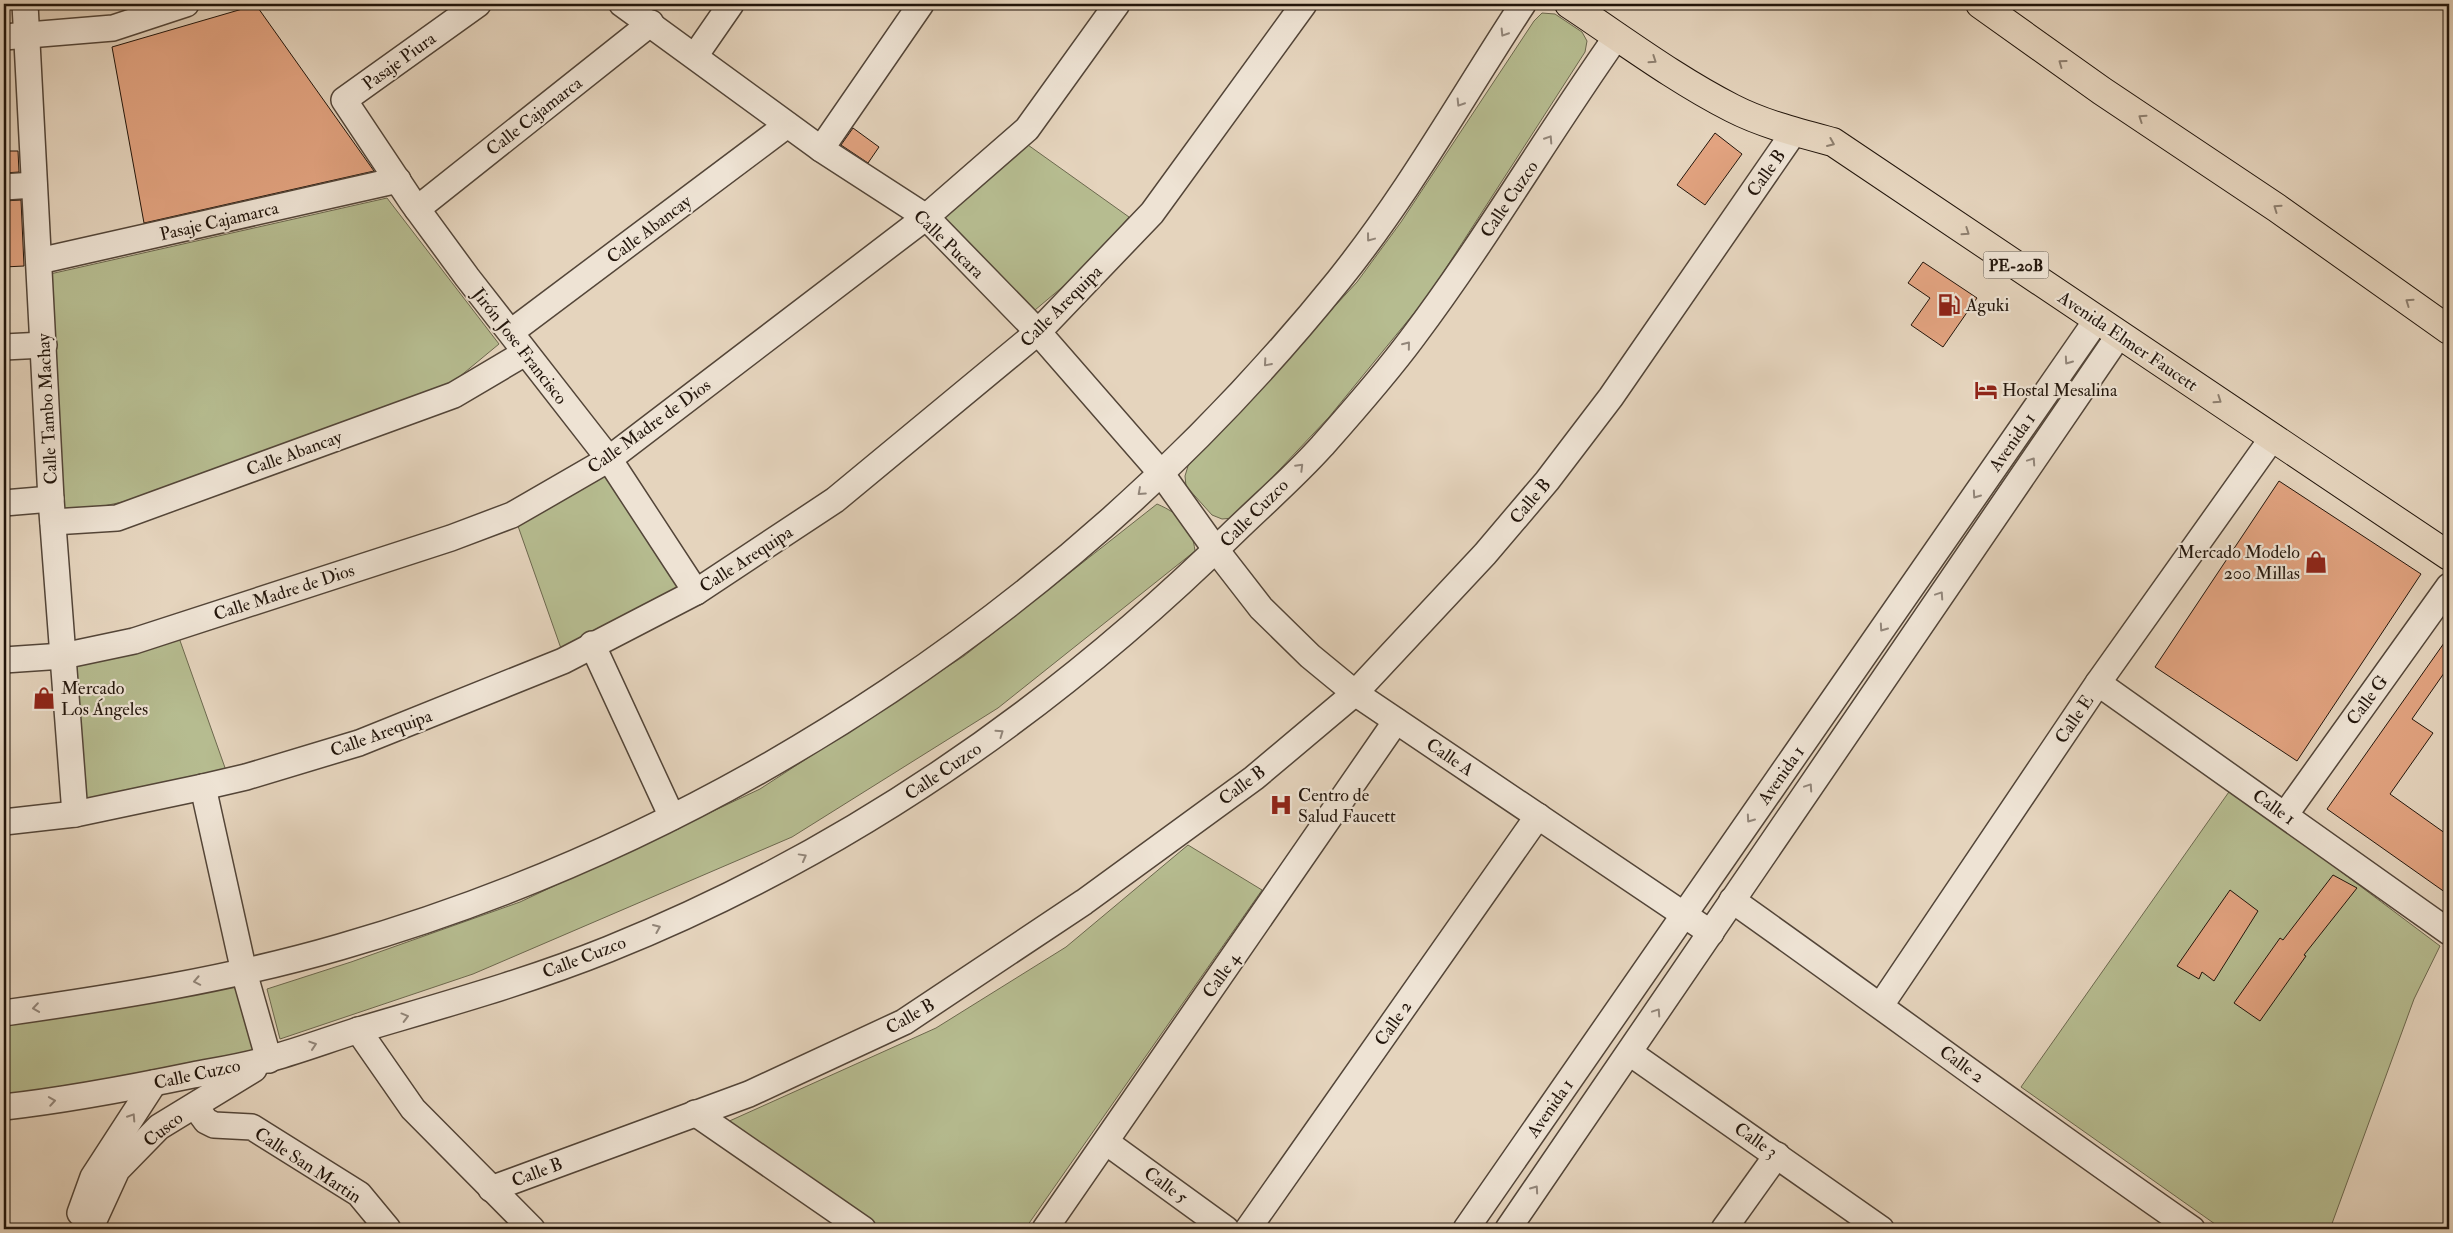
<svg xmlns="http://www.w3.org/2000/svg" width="2453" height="1233" viewBox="0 0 2453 1233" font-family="'IM FELL Double Pica',serif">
  <rect width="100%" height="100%" fill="#e5d4bd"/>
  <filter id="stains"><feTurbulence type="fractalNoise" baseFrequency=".004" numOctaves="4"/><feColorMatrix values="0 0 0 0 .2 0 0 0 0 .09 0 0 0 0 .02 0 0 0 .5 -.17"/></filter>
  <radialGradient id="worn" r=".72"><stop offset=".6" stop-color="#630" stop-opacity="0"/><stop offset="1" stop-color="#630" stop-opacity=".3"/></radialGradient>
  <g fill="#b6bc90" stroke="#6c684e">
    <polygon points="1542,13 1555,14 1582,32 1587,41 1585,52 1428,296 1329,417 1234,518 1222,519 1212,515 1186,486 1185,476 1188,466 1357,282 1401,222 1534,21"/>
    <polygon points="1028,145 1129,217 1085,268 1035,310 941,221"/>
    <polygon points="387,198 499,344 447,387 127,501 62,515 50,274"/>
    <polygon points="600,451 697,587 564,657 512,509"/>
    <path d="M1157,504C1180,514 1192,525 1195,551L998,708L792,837L473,974L280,1039L267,989L351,962L520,902L760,789L964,656Z"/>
    <polygon points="178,635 229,779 80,808 67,661"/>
    <polygon points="2231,789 2440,946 2414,999 2330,1229 2222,1229 2021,1087"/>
    <polygon points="1188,845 1262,890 1025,1229 879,1229 725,1123 936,1028 1066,947"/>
    <polygon points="237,981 258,1054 4,1097 4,1018"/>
  </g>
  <g fill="#e2a380" stroke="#22150b">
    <polygon points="256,5 374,171 144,223 112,47"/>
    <polygon points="853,128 879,147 868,163 841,145"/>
    <polygon points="1715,133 1742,154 1705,205 1677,185"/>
    <polygon points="4,151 18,151 19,172 4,173"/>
    <polygon points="21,200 24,266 4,267 4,201"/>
    <polygon points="1923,262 1977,298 1943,347 1911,325 1930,298 1908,283"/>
    <polygon points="2279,481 2421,574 2297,761 2155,667"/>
    <polygon points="2449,636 2449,666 2412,719 2433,733 2390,794 2449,836 2449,895 2327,809"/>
    <polygon points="2333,875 2357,888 2304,955 2306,956 2260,1021 2234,1003 2280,938 2283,940"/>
    <polygon points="2230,890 2258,911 2214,981 2202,972 2199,979 2177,966"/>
  </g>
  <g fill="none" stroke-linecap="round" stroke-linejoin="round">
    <defs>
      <g id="minor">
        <polyline points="25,4 51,499 75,814"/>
        <polyline points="478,4 344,100 412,202 467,277 609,459 696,592"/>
        <polyline points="622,4 821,149 926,217 1038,332 1161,473 1216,550 1261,608 1310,656 1355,693 1711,933"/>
        <polyline points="4,37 113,28 186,4"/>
        <polyline points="695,56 731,4"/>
        <polyline points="821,149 921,4"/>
        <polyline points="4,187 34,185"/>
        <polyline points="417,209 651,23"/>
        <polyline points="39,261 398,180"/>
        <polyline points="511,332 787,125"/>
        <polyline points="4,347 44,345"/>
        <polyline points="4,503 51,499"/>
        <polyline points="53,522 117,518 454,395 525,353"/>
        <polyline points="592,644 672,817"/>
        <polyline points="4,660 63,656 134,641 451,538 512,515 609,459 926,217 1027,129 1117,4"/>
        <polyline points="2098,683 2449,932"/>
        <polyline points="203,787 244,972 269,1060"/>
        <polyline points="2285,815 2449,586"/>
        <polyline points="4,822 75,814 203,787 246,777 359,743 563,661 696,592 835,500 1038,332 1152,213 1304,4"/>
        <path d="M1732,900C1886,1009 2037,1122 2192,1229"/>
        <polyline points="1881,1005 2098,683 2273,437"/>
        <path d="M4,1013C117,997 230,979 340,947C730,835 1083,597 1338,281C1408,194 1462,97 1523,4"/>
        <polyline points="358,1030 413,1109 532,1229"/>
        <polyline points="1630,1053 1881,1229"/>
        <polyline points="195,1106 206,1121 214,1125 252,1127 359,1194 388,1229"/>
        <path d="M4,1107C67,1100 130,1088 193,1075C219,1070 247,1066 272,1058C301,1050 330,1039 359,1030C443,1005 527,982 609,949C845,854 1054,709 1235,531C1264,503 1295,476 1322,446C1353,411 1385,375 1413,337C1486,240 1547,135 1617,36"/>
        <polyline points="695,1113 863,1229"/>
        <polyline points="1106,1142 1226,1229"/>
        <polyline points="491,1189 749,1094 904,1022 1084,902 1254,778 1355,693 1485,554 1547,481 1611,397 1794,132"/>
        <polyline points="80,1213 93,1177 154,1083"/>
        <polyline points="90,1229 117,1170 159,1127 254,1069"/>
        <polyline points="1045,1229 1396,721"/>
        <polyline points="1248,1229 1538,816"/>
        <polyline points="1466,1229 2096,321"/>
        <polyline points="1508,1229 2119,335"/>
        <polyline points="1724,1229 1777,1155"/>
      </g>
      <g id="highway">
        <path d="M1569,4C1622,39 1675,79 1732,108C1763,124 1799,133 1833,142L2449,556"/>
        <polyline points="1980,4 2102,91 2277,208 2449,330"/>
      </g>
    </defs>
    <use href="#minor" stroke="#534538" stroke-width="28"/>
    <use href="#highway" stroke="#22150b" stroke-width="30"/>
    <use href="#minor" stroke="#eee3d4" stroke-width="25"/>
    <use href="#highway" stroke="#e5d4bd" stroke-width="28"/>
  </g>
  <defs><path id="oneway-chevron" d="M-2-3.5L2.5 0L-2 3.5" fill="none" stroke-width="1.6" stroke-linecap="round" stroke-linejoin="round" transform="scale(1.25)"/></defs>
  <g stroke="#92867a">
    <use href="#oneway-chevron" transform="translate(1504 33) rotate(122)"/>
    <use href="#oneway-chevron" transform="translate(1460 103) rotate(122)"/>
    <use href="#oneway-chevron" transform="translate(1549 139) rotate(-57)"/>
    <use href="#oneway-chevron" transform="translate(1370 238) rotate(127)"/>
    <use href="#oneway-chevron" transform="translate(1407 345) rotate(-51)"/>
    <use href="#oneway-chevron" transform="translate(2068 361) rotate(125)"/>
    <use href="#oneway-chevron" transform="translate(1267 363) rotate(131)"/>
    <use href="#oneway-chevron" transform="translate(2032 461) rotate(-56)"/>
    <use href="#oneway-chevron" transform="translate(1300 467) rotate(-45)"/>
    <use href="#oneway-chevron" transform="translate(1141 492) rotate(138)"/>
    <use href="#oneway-chevron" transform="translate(1976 495) rotate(125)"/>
    <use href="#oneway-chevron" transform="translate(1940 595) rotate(-56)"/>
    <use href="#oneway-chevron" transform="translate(1883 628) rotate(125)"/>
    <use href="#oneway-chevron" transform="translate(1000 733) rotate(-35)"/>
    <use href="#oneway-chevron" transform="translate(1809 787) rotate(-56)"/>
    <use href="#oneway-chevron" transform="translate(1750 819) rotate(125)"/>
    <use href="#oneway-chevron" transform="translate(803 857) rotate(-29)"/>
    <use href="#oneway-chevron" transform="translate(657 928) rotate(-23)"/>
    <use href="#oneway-chevron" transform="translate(197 981) rotate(169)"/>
    <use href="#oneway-chevron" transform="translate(36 1008) rotate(172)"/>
    <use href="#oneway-chevron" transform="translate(1657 1012) rotate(-56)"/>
    <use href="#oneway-chevron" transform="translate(405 1017) rotate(-15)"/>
    <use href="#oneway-chevron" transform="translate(313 1045) rotate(-18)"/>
    <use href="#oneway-chevron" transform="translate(52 1101) rotate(-9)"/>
    <use href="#oneway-chevron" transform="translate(132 1117) rotate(-57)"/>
    <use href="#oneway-chevron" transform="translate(1535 1189) rotate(-55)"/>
  </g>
  <g stroke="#8d7e6d">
    <use href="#oneway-chevron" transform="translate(1653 60) rotate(34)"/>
    <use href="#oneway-chevron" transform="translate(2062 63) rotate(-144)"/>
    <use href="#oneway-chevron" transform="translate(2142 118) rotate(-146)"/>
    <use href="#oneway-chevron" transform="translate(1831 143) rotate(23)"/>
    <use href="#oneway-chevron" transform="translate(2277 208) rotate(-145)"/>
    <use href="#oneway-chevron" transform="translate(1966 232) rotate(34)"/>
    <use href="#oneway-chevron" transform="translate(2409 302) rotate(-145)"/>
    <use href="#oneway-chevron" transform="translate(2218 400) rotate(34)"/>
  </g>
  <defs>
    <symbol id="fuel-bare" viewBox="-9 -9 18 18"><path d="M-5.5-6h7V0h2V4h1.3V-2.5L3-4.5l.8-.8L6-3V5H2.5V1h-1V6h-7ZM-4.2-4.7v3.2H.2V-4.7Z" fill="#8f2418" stroke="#eee3d4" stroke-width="2.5" paint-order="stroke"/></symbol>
    <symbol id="hotel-bare" viewBox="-9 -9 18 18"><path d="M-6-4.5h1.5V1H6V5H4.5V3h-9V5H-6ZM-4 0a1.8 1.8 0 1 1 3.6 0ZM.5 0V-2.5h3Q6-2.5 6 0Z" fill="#8f2418" stroke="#eee3d4" stroke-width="2.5" paint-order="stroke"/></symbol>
    <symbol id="shop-bare" viewBox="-9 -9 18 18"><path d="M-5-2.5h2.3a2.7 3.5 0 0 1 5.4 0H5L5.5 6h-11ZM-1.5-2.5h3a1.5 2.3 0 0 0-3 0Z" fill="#8f2418" stroke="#eee3d4" stroke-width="2.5" paint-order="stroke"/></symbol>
    <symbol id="hospital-bare" viewBox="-9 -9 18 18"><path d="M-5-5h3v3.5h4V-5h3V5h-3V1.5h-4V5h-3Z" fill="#8f2418" stroke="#eee3d4" stroke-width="2.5" paint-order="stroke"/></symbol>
  </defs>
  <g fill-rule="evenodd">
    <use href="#fuel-bare" x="1933" y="289" width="32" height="32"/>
    <use href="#hotel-bare" x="1970" y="374" width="32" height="32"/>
    <use href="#shop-bare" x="2300" y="546" width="32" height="32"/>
    <use href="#shop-bare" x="28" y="682" width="32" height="32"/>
    <use href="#hospital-bare" x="1265" y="789" width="32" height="32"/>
  </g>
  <g text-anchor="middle" stroke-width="4.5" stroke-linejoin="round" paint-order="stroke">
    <rect fill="#eee3d4" stroke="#5f5347" stroke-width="1" x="1983.5" y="251.5" width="65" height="27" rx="4"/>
    <g font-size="16" font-weight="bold" fill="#22150b">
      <text x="2016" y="271">PE-20B</text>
    </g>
    <g font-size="18" fill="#22150b" stroke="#eee3d4">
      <text transform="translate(399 61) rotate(-36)" y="6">Pasaje Piura</text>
      <text transform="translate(534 116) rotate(-38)" y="6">Calle Cajamarca</text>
      <text transform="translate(1766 173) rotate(-55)" y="6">Calle B</text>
      <text transform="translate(1509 199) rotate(-56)" y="6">Calle Cuzco</text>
      <text transform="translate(219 221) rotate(-13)" y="6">Pasaje Cajamarca</text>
      <text transform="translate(649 229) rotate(-37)" y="6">Calle Abancay</text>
      <text transform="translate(949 244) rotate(44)" y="6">Calle Pucara</text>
      <text transform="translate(1061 306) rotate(-45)" y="6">Calle Arequipa</text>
      <text transform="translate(2128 341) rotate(34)" y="6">Avenida Elmer Faucett</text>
      <text transform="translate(520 346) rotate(52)" y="6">Jirón Jose Francisco</text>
      <text transform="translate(47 409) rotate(-93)" y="6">Calle Tambo Machay</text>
      <text transform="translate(649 426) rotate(-36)" y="6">Calle Madre de Dios</text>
      <text transform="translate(2012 442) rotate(-55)" y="6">Avenida 1</text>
      <text transform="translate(294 453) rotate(-20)" y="6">Calle Abancay</text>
      <text transform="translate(1530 501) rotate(-50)" y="6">Calle B</text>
      <text transform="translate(1254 513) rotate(-45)" y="6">Calle Cuzco</text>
      <text transform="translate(746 559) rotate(-33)" y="6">Calle Arequipa</text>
      <text transform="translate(284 592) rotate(-18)" y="6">Calle Madre de Dios</text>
      <text transform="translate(2367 700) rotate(-54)" y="6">Calle G</text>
      <text transform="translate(2074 719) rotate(-56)" y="6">Calle E</text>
      <text transform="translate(381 733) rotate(-20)" y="6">Calle Arequipa</text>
      <text transform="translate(1450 757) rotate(34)" y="6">Calle A</text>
      <text transform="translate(943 771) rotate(-34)" y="6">Calle Cuzco</text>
      <text transform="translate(1781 775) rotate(-55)" y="6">Avenida 1</text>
      <text transform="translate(1242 785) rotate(-37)" y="6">Calle B</text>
      <text transform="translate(2274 807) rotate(35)" y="6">Calle 1</text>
      <text transform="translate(584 957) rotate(-21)" y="6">Calle Cuzco</text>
      <text transform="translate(1221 975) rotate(-55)" y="6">Calle 4</text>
      <text transform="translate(910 1016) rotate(-30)" y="6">Calle B</text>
      <text transform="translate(1393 1023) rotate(-55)" y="6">Calle 2</text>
      <text transform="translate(1962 1064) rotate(36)" y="6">Calle 2</text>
      <text transform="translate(197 1074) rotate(-12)" y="6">Calle Cuzco</text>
      <text transform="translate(1550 1108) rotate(-55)" y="6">Avenida 1</text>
      <text transform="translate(163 1129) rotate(-38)" y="6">Cusco</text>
      <text transform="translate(1756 1140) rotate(35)" y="6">Calle 3</text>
      <text transform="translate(308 1165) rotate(33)" y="6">Calle San Martin</text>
      <text transform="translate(537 1172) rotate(-21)" y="6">Calle B</text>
      <text transform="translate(1166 1185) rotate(36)" y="6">Calle 5</text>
    </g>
    <g font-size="18" fill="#22150b" stroke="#eee3d4" text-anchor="start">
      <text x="1966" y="311">Aguki</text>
      <text x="2002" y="396">Hostal Mesalina</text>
      <text x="2300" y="558" text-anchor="end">Mercado Modelo<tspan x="2300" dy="21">200 Millas</tspan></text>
      <text x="61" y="694">Mercado<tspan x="61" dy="21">Los Ángeles</tspan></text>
      <text x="1298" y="801">Centro de<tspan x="1298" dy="21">Salud Faucett</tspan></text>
    </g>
  </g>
  <rect width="2453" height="1233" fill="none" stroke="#e5d4bd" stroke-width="20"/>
  <rect x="5" y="5" width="2443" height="1223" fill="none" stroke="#22150b" stroke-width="2.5"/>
  <rect x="10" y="10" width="2433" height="1213" fill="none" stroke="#22150b"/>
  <rect width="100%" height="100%" filter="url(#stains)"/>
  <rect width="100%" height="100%" fill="url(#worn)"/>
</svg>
